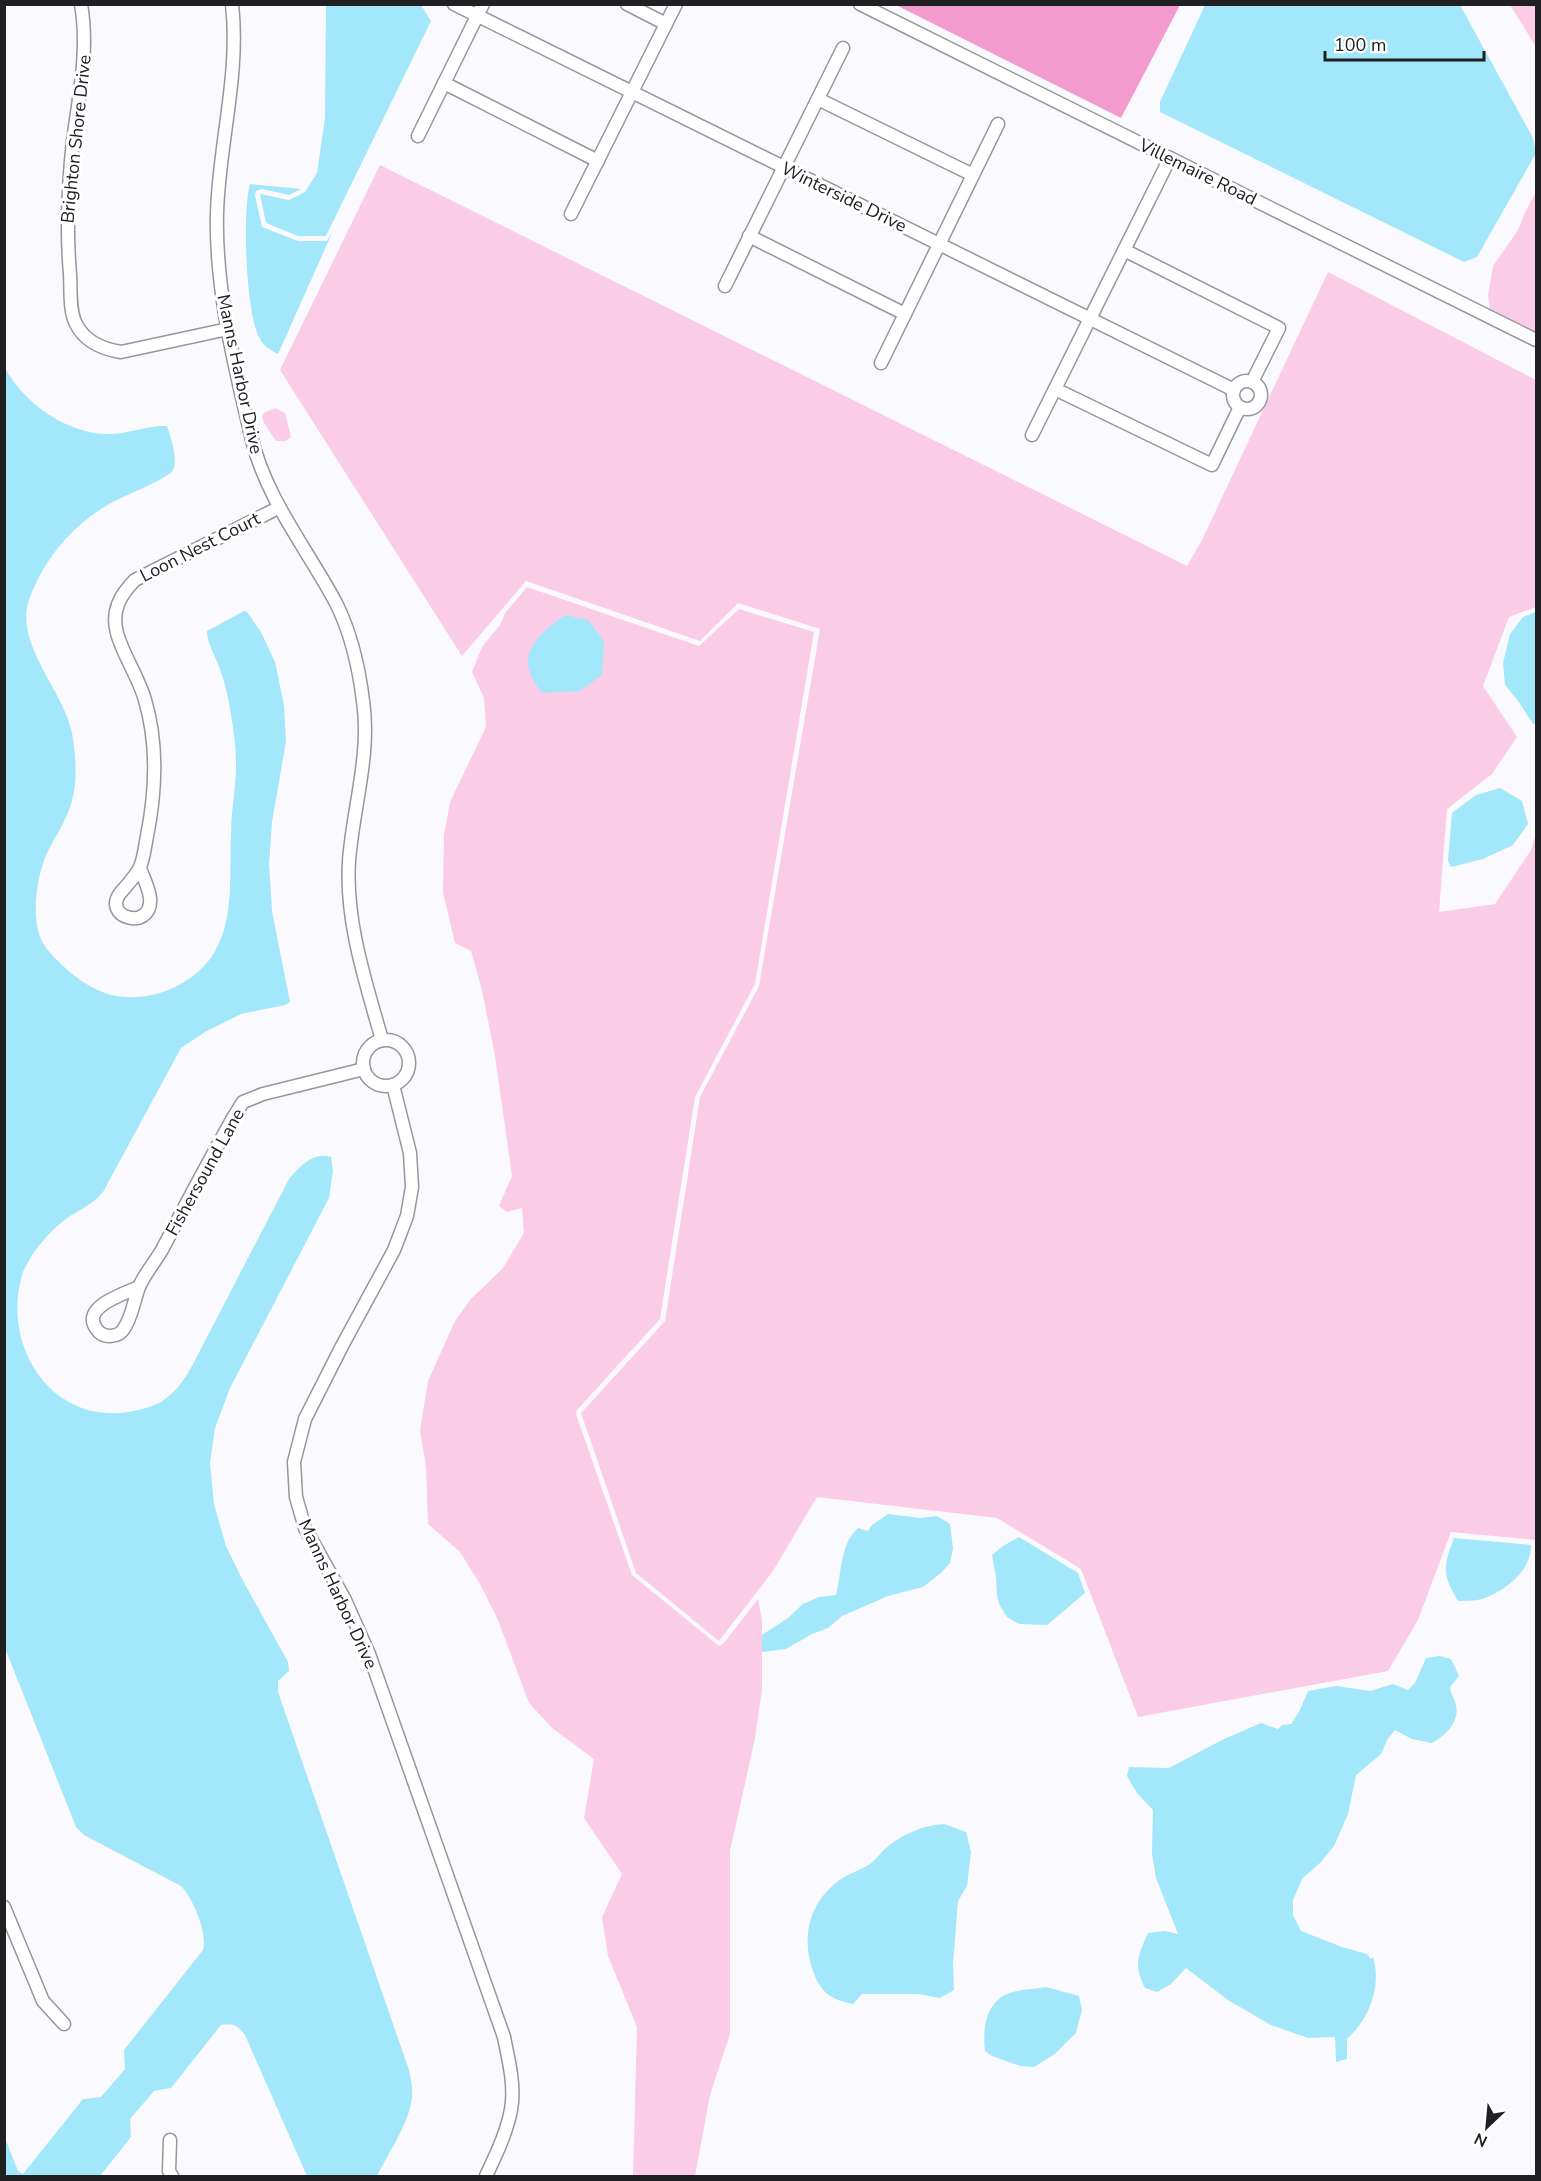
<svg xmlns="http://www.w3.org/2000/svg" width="1541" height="2181" viewBox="0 0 1541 2181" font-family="'Nunito Sans',sans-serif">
  <rect width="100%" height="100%" fill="#fafafe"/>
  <g fill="#fbcce5">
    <polygon points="1510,5 1536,5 1536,47"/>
    <polygon points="380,165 1187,566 1202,540 1328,272 1536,380 1536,607 1509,617 1483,686 1517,737 1492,774 1447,809 1439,912 1495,904 1531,850 1536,833 1536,1540 1451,1532 1418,1620 1388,1671 1138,1717 1081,1569 997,1518 817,1497 773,1571 719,1641 636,1573 581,1413 665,1321 700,1097 759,986 820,629 738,603 700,641 526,581 462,656 280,370"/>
    <polygon points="1536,192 1536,333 1490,309 1488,296 1493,266 1518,230 1526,210"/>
    <polygon points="275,408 285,413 291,437 286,441 276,441 264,423 262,416 264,413"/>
    <polygon points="527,587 699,646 739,609 814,632 755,984 695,1097 660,1319 577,1410 576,1414 632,1575 719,1646 723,1644 758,1599 762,1620 762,1690 755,1738 730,1851 730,2034 710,2095 695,2176 633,2176 637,2027 608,1956 602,1917 622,1874 584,1818 594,1759 552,1728 529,1703 498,1620 480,1584 460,1552 428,1524 426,1467 420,1430 428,1381 455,1321 470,1300 503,1268 524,1233 522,1208 507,1212 499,1206 512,1176 495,1056 482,990 471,951 455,943 443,893 444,835 450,802 486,727 484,698 472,672 482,647 500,625 505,613"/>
  </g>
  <polygon fill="#f39bcd" points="896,5 1180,5 1121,118"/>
  <g fill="#a2e7fa">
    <polygon points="326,5 421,5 431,21 326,236 298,236 266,223 260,194 289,200 305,192 317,173 325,118"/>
    <polygon points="1205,5 1460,5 1533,138 1536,153 1477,257 1464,262 1160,112 1160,102"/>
    <path d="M250,184L301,189L289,195L262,189L256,191L255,195L262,227L298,241H327L333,231L278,354C269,349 262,345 258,335C246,307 242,213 250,184Z"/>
    <path d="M5,368C24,404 70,436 112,434C130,433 149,425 167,426C171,438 179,461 172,472C154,485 132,492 113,502C74,523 44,558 29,600C14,644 64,691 72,733C76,755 78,782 71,804C66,821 55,837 47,853C37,876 32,911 39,934C43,947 53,956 62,965C75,977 91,989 108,994C146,1005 193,987 214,953C235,918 229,874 231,835C231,811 236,788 236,764C236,742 232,720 228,698C226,688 223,677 219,667C215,655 207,643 207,631L244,611L247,612L261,632L275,662L284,705L286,741L272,822L269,864L272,911L290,1002L285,1005L241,1014L205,1032L181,1048L103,1192C94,1204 78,1210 66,1219C48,1232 32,1252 23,1272C0,1344 50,1424 128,1412C144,1409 158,1406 170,1395C180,1387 186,1376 192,1366L289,1179C299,1167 314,1151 331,1157L333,1171L329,1198L230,1388L215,1428L210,1463L214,1504L226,1546L242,1579L288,1662L289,1671L278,1681V1692L409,2070C411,2079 413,2089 412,2098C409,2123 388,2154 377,2176H307L245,2035C238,2025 232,2023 221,2025L171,2088L154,2091L130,2119L131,2137L100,2176H5V2138L18,2171L23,2174L83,2099L101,2097L125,2069L124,2050L203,1950C208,1934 193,1898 181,1886L84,1835L76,1827L5,1648Z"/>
    <polygon points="1536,612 1536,724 1533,724 1518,701 1505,685 1503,663 1510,634 1523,617"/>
    <path d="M565,615L588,620L604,641L602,675L580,691L542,693C538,687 532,680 530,672C521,647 547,628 565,615Z"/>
    <polygon points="1500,788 1522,801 1528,824 1513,845 1483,859 1451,867 1448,861 1452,813 1476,795"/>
    <path d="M888,1514L920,1518L937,1516L950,1524L953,1548L950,1563L941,1573L923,1587L888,1596L842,1616L828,1628L812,1634L786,1649L762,1652V1635L788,1618L803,1604L819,1597L836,1595C842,1572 840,1544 858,1528L868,1531L872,1525Z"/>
    <polygon points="1019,1537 1078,1573 1085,1593 1047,1625 1019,1624 1007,1617 1000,1606 997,1596 996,1577 992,1555 1003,1546"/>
    <path d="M1454,1538L1531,1545C1531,1572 1505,1591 1482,1599C1475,1601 1466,1601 1458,1601C1442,1575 1443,1566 1454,1538Z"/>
    <path d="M1439,1656L1451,1659L1459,1676L1450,1687C1451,1694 1454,1698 1456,1705C1460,1722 1445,1736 1432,1743L1412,1739L1395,1730L1387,1740L1381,1754L1356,1775L1348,1814L1334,1846L1321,1862L1302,1879L1293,1900V1915L1301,1931L1342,1947L1367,1954L1371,1959L1373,1957C1382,1987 1369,2019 1347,2039V2059L1336,2062L1335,2037L1308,2038L1271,2025L1228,2000L1186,1968L1171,1984L1157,1992L1145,1988C1133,1964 1138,1956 1148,1933L1165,1931L1178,1934L1156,1878L1152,1854L1153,1810L1137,1793L1127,1776L1129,1767L1169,1768L1222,1740L1261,1723L1278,1729L1282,1725L1291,1724L1299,1712L1308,1691L1336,1686L1370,1691L1393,1684L1408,1690L1415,1683L1426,1658Z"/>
    <path d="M944,1824L966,1832L971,1852L967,1886L958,1901L953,1964L954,1990L940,1998L919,1994H862L853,2004C829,1999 820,1992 812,1968C801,1933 811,1900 841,1879C850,1873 861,1870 870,1864C876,1860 880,1853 886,1848C902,1834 924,1825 944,1824Z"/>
    <path d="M1046,1987L1079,1996L1082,2010L1076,2033L1056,2053L1034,2067L1020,2066L992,2056L985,2051C982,2026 987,1996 1017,1991C1026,1989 1036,1989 1046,1987Z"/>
  </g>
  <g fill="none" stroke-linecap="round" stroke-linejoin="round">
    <defs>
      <g id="minor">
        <path d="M81,4C89,51 79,95 73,141C68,186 66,229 70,274C71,289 69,311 76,324C85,342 102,349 121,352L228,329"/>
        <path d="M232,4C240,75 219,143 217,213C215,288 234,363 251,436C266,499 306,547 336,603C351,633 359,668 363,701C371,754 353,808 349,861C345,921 366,983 382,1040"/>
        <polyline points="454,4 1234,390"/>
        <polyline points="627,4 666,24"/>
        <polyline points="860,4 1536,340"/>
        <polyline points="444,83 598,161"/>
        <polyline points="818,99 973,175"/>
        <polyline points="418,136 483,4"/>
        <polyline points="571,214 676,4"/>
        <polyline points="749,236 905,314"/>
        <polyline points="1124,250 1279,328 1252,382"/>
        <polyline points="725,286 843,48"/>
        <polyline points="881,363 998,124"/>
        <circle cx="1247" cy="395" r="14"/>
        <polyline points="1055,389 1212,465 1240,407"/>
        <polyline points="1032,435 1170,158"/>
        <path d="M140,868C143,877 149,888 150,898C153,932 100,918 121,892C127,885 136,876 140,867C144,858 145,846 147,836C156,791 158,744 145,700C139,678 122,653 117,633C111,611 120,595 135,580L278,508"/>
        <circle cx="386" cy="1063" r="23"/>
        <path d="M393,1085L410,1153L412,1187L407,1216L394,1250L342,1346L305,1419L294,1462L296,1497L305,1528L345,1600L369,1654L504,2037C508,2058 514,2080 512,2102C510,2126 496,2155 486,2176"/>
        <path d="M139,1287C124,1294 76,1308 99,1332C105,1338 118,1337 123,1330C132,1318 134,1300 139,1287C145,1273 156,1261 163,1248C186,1204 209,1161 233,1118L243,1102L263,1094L364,1069"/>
        <polyline points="4,1907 43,2001 64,2024"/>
        <polyline points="170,2140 169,2171 172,2176"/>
      </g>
    </defs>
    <use href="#minor" stroke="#95969e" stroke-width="15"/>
    <use href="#minor" stroke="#fff" stroke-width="12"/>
  </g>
  <g text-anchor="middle" stroke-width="6" stroke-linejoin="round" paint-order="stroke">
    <g font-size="18" fill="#202023" stroke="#fff">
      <text transform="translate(76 139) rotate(-84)" y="6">Brighton Shore Drive</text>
      <text transform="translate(1198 172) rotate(26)" y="6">Villemaire Road</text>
      <text transform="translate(844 197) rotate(26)" y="6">Winterside Drive</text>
      <text transform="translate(240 374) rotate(78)" y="6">Manns Harbor Drive</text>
      <text transform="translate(200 547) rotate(-27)" y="6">Loon Nest Court</text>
      <text transform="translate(205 1172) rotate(-61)" y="6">Fishersound Lane</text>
      <text transform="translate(338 1594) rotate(65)" y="6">Manns Harbor Drive</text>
    </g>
  </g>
  <rect width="1541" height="2181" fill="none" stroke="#202023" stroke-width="12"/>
  <g transform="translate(1487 2127) rotate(206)" stroke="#ffffff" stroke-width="4.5" paint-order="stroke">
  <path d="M0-4.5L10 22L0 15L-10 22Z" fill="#202023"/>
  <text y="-9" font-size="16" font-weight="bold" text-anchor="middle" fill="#202023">N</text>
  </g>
  <path d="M1325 51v9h159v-9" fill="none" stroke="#202023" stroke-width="3"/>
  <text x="1334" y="51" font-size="18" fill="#202023" stroke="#ffffff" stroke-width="4.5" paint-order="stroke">100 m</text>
</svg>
